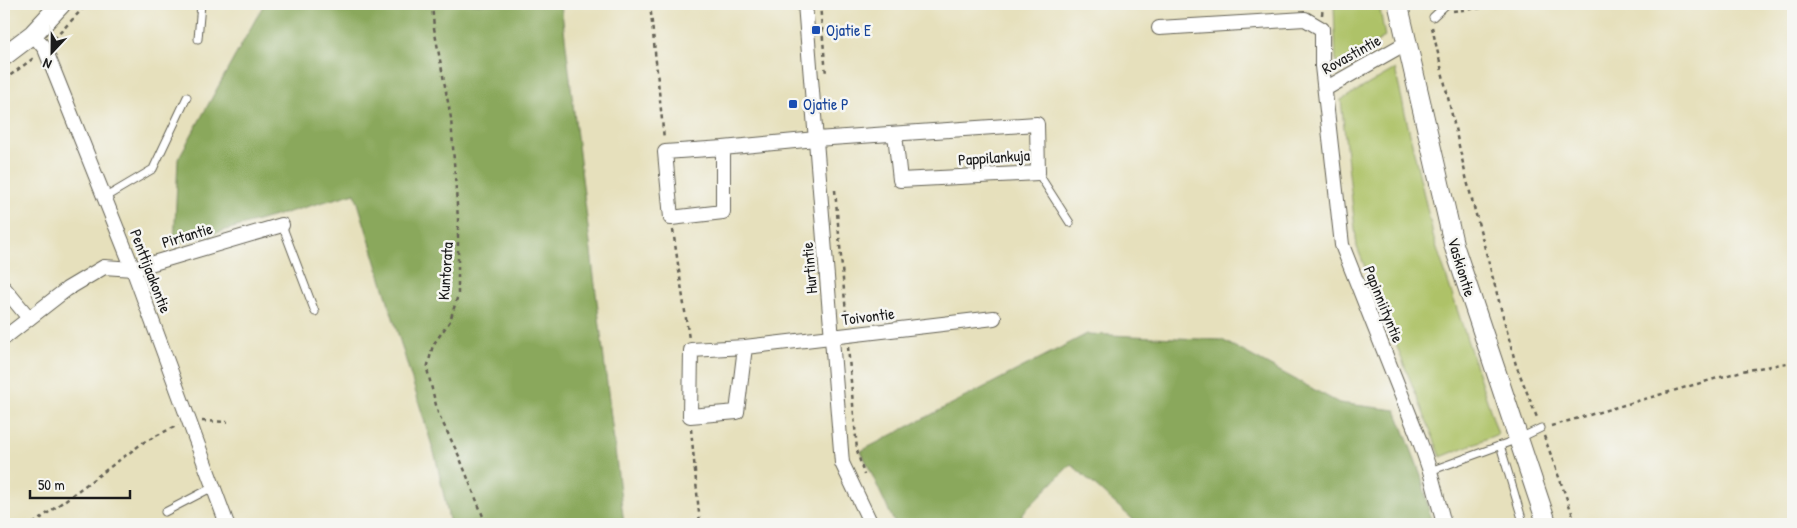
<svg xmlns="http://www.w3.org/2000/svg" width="1797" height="528" viewBox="0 0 1797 528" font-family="'Patrick Hand',sans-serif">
  <rect width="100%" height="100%" fill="#f6f6f2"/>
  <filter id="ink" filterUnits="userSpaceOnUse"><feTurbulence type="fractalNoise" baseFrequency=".02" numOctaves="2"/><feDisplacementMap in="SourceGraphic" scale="10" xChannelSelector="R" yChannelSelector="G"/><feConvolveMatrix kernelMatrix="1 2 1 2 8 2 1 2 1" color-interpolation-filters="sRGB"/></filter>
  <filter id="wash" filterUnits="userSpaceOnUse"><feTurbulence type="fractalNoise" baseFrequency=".0096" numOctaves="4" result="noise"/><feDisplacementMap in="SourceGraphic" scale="20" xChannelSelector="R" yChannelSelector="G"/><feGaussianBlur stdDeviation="1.12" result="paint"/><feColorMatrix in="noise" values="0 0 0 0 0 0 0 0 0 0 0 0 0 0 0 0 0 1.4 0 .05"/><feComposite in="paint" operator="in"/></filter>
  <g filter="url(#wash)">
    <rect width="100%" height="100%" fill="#e6e0bc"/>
    <g fill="#aec267" stroke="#656f42">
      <polygon points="1334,4 1379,4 1385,37 1336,66"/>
      <polygon points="1395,69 1434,239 1498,434 1441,457 1357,247 1341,100"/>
    </g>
    <g fill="#8aa85c" stroke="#53623c">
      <polygon points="264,4 561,4 624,524 450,524 436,459 355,193 174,245 178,159"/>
      <polygon points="1087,334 1222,340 1339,403 1396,410 1421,475 1432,524 1138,524 1071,464 1021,515 1033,524 895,524 861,451"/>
    </g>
  </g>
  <g filter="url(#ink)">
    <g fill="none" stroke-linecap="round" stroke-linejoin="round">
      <defs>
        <g id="lane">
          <polyline points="1433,17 1447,4"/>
          <polyline points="198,39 201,4"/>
          <polyline points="1038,173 1070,223"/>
          <polyline points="104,198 153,169 187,97"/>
          <polyline points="282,225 315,312"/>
          <polyline points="1500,445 1523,522 1516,524"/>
          <polyline points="1430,471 1518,439 1541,428"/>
          <polyline points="165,512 213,487"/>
        </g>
        <g id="street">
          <polyline points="805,4 842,463 871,524"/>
          <polyline points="1159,28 1305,19 1322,29 1322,66 1342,245 1419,439 1430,471 1444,524"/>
          <polyline points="33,34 45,49 133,269 227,524"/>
          <polyline points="1325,89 1406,43"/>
          <polyline points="723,148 665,152 671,218 723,212 723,148 816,139 1037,124 1038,173 900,180 895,134"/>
          <polyline points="4,288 29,318"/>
          <polyline points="4,338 67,289 104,267 133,269 282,225"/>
          <polyline points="745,347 691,350 690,416 737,412 745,347 994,318"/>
        </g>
        <g id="secondary">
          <polyline points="1398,4 1454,246 1547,524"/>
          <polyline points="4,56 33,34 61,4"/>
        </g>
      </defs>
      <use href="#lane" stroke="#636154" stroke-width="9"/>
      <use href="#street" stroke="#636154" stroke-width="16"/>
      <use href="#secondary" stroke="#636154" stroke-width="21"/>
      <g stroke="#636154" stroke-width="2.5" stroke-dasharray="4 4" stroke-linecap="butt">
        <polyline points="432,4 434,28 451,118 458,219 458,295 450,321 433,345 427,369 438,413 459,456 486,524"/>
        <polyline points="650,4 664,139"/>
        <polyline points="820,4 826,75"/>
        <polyline points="1453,11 1499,6 1504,4"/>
        <polyline points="1322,15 1323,4"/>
        <polyline points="1432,27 1467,181 1516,365 1538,420"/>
        <polyline points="54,39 87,4"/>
        <polyline points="4,80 35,57"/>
        <polyline points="835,190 847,324"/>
        <polyline points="673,230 689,339"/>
        <polyline points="848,347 857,450 864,475"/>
        <polyline points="202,421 228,422"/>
        <polyline points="1551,426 1742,371 1793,362"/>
        <polyline points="691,429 700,524"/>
        <polyline points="1544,436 1576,524"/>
        <polyline points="33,524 144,442 178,425"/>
      </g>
      <use href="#lane" stroke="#fff" stroke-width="7"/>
      <use href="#street" stroke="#fff" stroke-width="14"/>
      <use href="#secondary" stroke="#fff" stroke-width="19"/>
    </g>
  </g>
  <g fill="#1a4fb4" stroke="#f6f6f2" stroke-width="2">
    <rect x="811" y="25" width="10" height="10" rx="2.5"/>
    <rect x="788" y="99" width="10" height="10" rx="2.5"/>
  </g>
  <g text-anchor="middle" stroke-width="5" stroke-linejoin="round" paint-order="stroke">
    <g font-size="16" fill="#164399" stroke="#f6f6f2" text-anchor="start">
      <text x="826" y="36">Ojatie E</text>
      <text x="803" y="110">Ojatie P</text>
    </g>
    <g font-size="16" fill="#1c1c1c" stroke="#f6f6f2">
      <text transform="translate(1351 54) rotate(-29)" y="6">Rovastintie</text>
      <text transform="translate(994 157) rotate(-4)" y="6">Pappilankuja</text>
      <text transform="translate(187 235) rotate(-17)" y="6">Pirtantie</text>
      <text transform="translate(1462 267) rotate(73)" y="6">Vaskiontie</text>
      <text transform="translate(809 268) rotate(-95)" y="6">Hurtintie</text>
      <text transform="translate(151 271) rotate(69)" y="6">Penttijaakontie</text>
      <text transform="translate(445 271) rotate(-86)" y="6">Kuntorata</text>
      <text transform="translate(1384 304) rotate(68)" y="6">Papinniityntie</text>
      <text transform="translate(868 316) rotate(-7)" y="6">Toivontie</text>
    </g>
  </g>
  <rect width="1797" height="528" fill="none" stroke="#f6f6f2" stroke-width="20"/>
  <g transform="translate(52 52) rotate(202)" stroke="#f6f6f2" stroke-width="4" paint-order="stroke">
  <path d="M0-4L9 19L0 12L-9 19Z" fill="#1c1c1c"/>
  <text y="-8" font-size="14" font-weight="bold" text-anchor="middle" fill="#1c1c1c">N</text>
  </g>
  <path d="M30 490v8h100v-8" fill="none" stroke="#1c1c1c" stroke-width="2.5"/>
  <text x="38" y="490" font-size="15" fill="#1c1c1c" stroke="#f6f6f2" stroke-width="4" paint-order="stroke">50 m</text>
</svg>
